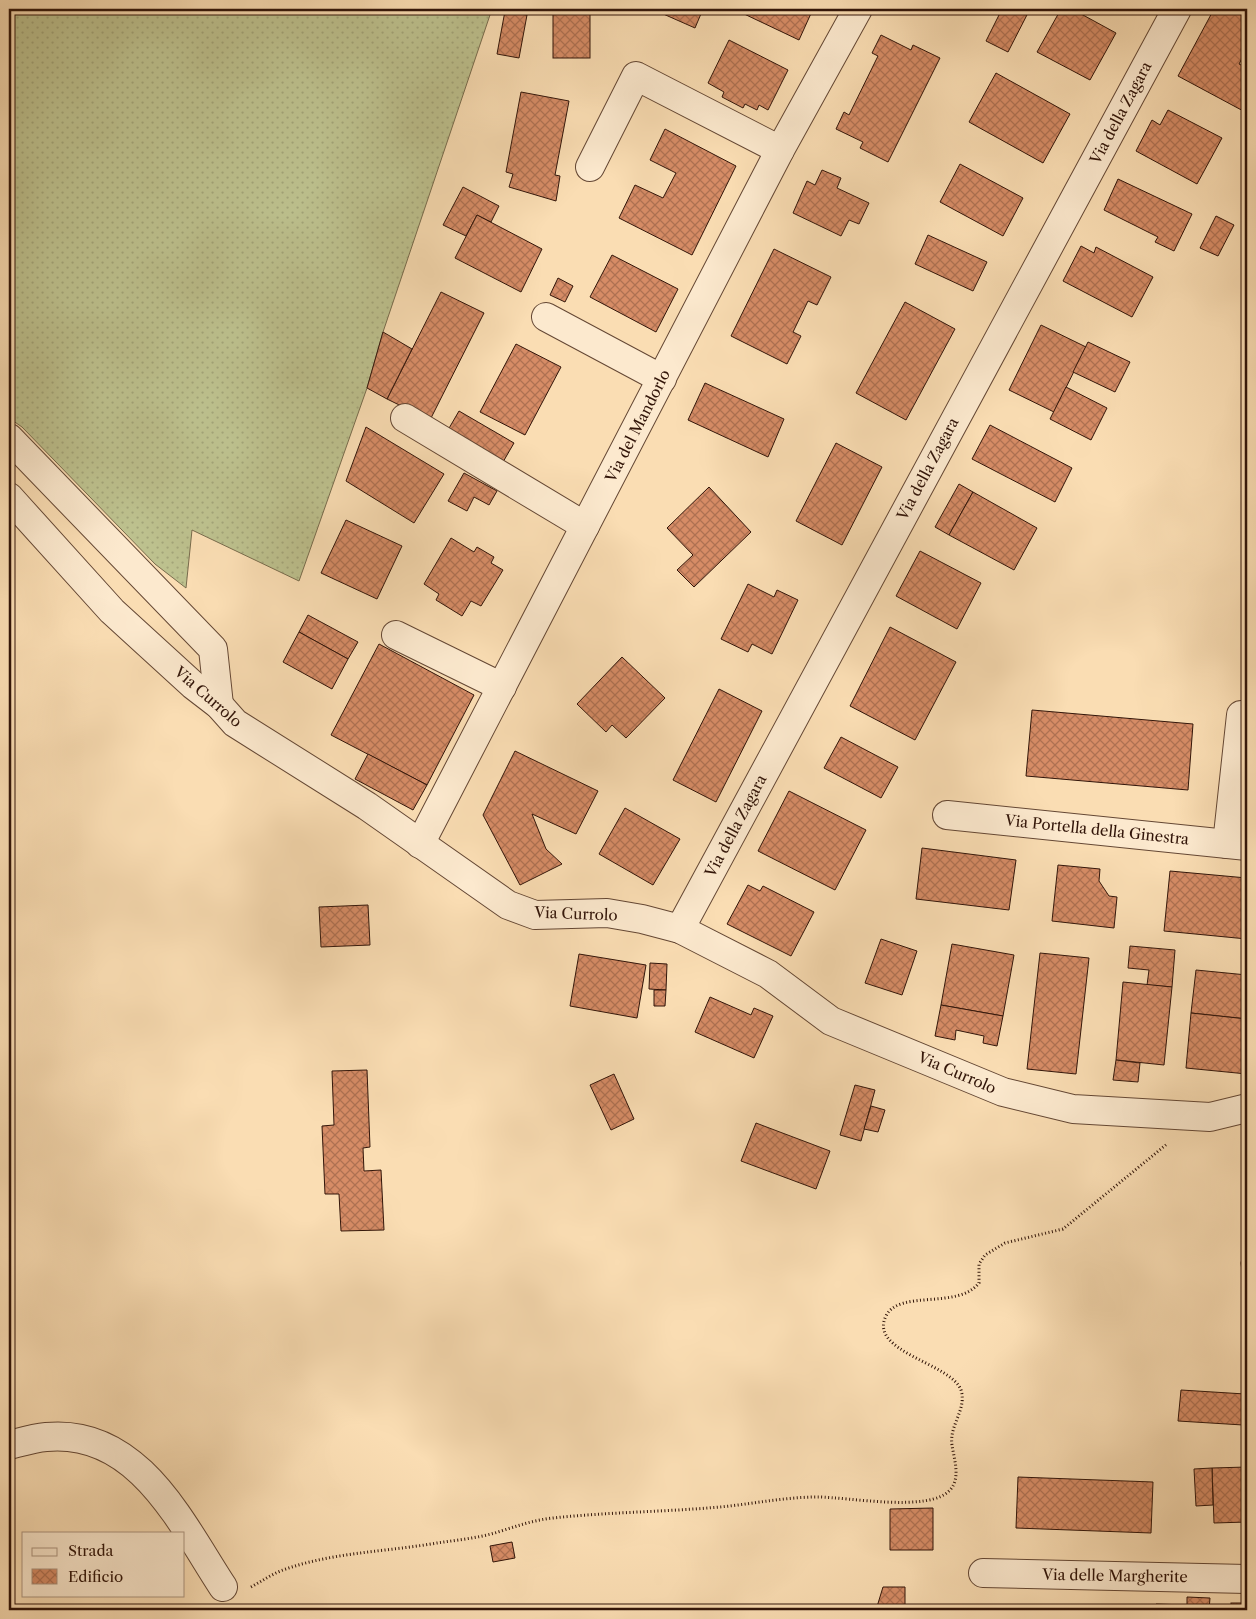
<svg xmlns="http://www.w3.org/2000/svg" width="1256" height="1619" viewBox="0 0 1256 1619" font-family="'Libre Caslon Text',serif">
  <defs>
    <pattern id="grass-dots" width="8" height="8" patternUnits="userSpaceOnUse" patternTransform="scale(1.25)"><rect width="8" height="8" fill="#bdc18e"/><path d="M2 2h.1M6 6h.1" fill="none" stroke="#a3a579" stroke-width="1.8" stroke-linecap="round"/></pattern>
    <pattern id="building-cross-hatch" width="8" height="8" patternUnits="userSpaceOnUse" patternTransform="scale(1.25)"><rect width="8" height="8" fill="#d68c66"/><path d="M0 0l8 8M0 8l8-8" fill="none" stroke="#ae7152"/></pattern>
  </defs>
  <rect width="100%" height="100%" fill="#faddb3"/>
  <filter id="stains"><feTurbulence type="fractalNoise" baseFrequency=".004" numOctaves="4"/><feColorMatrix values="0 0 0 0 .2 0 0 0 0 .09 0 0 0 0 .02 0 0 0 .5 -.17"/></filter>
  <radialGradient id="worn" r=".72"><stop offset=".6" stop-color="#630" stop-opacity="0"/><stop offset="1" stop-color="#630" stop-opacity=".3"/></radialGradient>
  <polygon fill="url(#grass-dots)" stroke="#786b4c" points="9,9 492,9 383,332 367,388 299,581 192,530 186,588 155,564 22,427 9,418"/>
  <g fill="url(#building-cross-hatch)" stroke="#321509">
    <rect x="553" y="9" width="37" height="49"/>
    <polygon points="652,9 703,9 695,28"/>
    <polygon points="741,9 813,9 799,40 740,12"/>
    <polygon points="1002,9 1030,9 1008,52 986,41"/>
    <polygon points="1061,9 1072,9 1116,33 1090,80 1037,52"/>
    <polygon points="1214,9 1247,9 1247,52 1246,51 1239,64 1247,68 1247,113 1178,76"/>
    <polygon points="505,11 527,15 519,58 497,54"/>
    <polygon points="881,35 911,50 913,45 940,58 888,162 860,148 863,142 836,129 844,112 849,115 878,56 872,53"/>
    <polygon points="729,40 788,70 768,110 759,105 757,110 745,104 743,108 722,97 724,92 708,83"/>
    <polygon points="996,73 1070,114 1043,163 969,122"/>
    <polygon points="521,92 569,101 555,175 560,176 556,201 509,187 513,174 506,172"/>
    <polygon points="1168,110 1222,138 1197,184 1136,151 1152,120 1160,125"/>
    <polygon points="665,129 736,166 692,255 619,218 635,185 663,198 676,173 650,160"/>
    <polygon points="960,164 1023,198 1003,236 940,202"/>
    <polygon points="822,170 841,178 837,188 869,203 859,224 849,220 841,236 793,213 807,181 815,185"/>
    <polygon points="1118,179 1192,214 1174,251 1155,242 1158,237 1104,210"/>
    <polygon points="463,187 499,206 491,222 477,215 466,236 443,225"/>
    <polygon points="477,215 542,249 521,292 455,258"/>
    <polygon points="1216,216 1234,225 1218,256 1200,248"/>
    <polygon points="928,235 987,262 973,291 915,264"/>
    <polygon points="1081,246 1094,253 1096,247 1153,277 1132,317 1063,281"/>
    <polygon points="774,249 831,277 817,305 808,301 793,332 801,336 787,364 731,336"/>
    <polygon points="612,255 678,289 656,332 590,297"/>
    <polygon points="558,278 573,286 565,302 550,295"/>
    <polygon points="441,292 484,313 430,420 387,399"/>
    <polygon points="905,302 955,329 906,420 856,393"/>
    <polygon points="1041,325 1086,347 1054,412 1009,390"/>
    <polygon points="383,332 412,349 387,399 367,388"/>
    <polygon points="1088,342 1130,362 1115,392 1073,372"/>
    <polygon points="516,344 561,367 525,435 480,412"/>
    <polygon points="705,383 784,419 768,457 688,420"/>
    <polygon points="1066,387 1107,408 1091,440 1050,419"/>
    <polygon points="459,411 514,443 503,462 448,430"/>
    <polygon points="990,425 1072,468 1055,502 972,459"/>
    <polygon points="366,427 444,474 414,523 346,481"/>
    <polygon points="836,443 882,467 842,545 796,521"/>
    <polygon points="464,473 497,491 489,505 474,497 467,511 448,501"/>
    <polygon points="959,484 973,492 949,535 935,527"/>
    <polygon points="709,487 751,532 694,587 677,570 693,555 667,528"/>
    <polygon points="973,492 1037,528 1014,570 949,535"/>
    <polygon points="346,520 402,546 377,599 321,573"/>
    <polygon points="451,538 474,552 477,547 494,557 491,563 503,570 481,606 471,601 462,616 436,600 439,594 424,584"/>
    <polygon points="920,551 981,583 957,629 896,596"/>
    <polygon points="748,584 774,597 777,590 798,600 772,654 752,644 748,652 721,639"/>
    <polygon points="308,615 358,642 348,659 299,632"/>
    <polygon points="890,627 956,662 915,740 850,706"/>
    <polygon points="299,632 348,659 332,689 283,662"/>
    <polygon points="379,644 474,695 427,785 331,735"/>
    <polygon points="622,657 665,698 626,738 612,725 606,732 577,704"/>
    <polygon points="719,689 762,711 716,802 673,780"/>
    <polygon points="1032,710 1193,724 1188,790 1026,776"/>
    <polygon points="841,737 898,767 881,798 824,768"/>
    <polygon points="515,751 598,791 576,834 532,814 546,849 562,864 520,885 483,815"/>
    <polygon points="368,754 427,785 413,810 355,779"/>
    <polygon points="789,791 866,830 835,890 758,851"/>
    <polygon points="625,808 680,839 653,885 599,854"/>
    <polygon points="922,848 1016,860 1009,910 916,899"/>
    <polygon points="1058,865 1100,869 1099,881 1109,896 1117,897 1114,928 1052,921"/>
    <polygon points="1170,871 1247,878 1247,939 1164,931"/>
    <polygon points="748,885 760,891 763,886 814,912 791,956 727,924"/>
    <polygon points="368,905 370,945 321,947 319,907"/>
    <polygon points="881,939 917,951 902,995 865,983"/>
    <polygon points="952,944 1014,955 1003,1016 941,1005"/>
    <polygon points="1130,946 1175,950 1172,987 1147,985 1149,970 1128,968"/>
    <polygon points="1040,953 1089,958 1076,1074 1027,1069"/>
    <polygon points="579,954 646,965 637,1018 570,1006"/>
    <polygon points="650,963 667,964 666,990 649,989"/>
    <polygon points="1196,970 1247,975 1247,1019 1191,1013"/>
    <polygon points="1123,982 1172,987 1164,1065 1116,1060"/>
    <polygon points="654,990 666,990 665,1006 654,1006"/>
    <polygon points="710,997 751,1015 754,1008 773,1016 754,1058 695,1032"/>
    <polygon points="941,1005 1003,1016 997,1046 983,1043 984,1036 956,1030 955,1040 935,1036"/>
    <polygon points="1191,1013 1247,1019 1247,1074 1186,1068"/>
    <polygon points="1116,1060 1140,1063 1138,1082 1113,1080"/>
    <polygon points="367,1070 370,1147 363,1148 364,1171 381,1170 384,1230 341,1231 339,1194 325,1194 322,1126 334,1125 332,1071"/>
    <polygon points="614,1074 634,1119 611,1130 590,1085"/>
    <polygon points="855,1085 875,1090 861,1141 840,1135"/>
    <polygon points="871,1106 885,1110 878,1132 864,1129"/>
    <polygon points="756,1123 830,1151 816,1189 741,1161"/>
    <polygon points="1247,1234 1247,1296 1245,1297 1241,1263"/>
    <polygon points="1181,1390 1245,1394 1243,1425 1178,1421"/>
    <polygon points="1247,1467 1247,1522 1214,1523 1212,1468"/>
    <polygon points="1212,1468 1213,1505 1196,1506 1194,1469"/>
    <polygon points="1018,1477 1153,1482 1151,1533 1016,1528"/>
    <polygon points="933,1508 933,1550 890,1550 890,1509"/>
    <polygon points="512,1542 515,1558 493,1562 490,1546"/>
    <polygon points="883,1587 905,1587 905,1610 876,1610"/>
    <polygon points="1187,1597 1210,1598 1209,1610 1156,1610 1156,1604 1187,1605"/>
    <rect x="1231" y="1603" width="16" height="7"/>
  </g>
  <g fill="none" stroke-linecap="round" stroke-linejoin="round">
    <defs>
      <g id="minor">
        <polyline points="590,167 636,76 780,150"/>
        <polyline points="546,317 662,379"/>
        <polyline points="405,418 585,526"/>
        <polyline points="9,438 213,649 219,705"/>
        <polyline points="9,497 112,611 193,685 219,705 235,723 367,806 508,905 535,915 607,913 642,919 680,929 768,974 831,1021 1003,1092 1073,1109 1210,1117 1247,1108"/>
        <polyline points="396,635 502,687"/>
        <polyline points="947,815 1247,846"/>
        <polyline points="420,844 780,150 858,9"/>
        <polyline points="1227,844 1241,715"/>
        <polyline points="680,929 1177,9"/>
        <path d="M9,1445C21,1442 34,1438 46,1437C138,1428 181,1523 223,1587"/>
        <polyline points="983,1573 1247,1579"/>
      </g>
    </defs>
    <use href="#minor" stroke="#644734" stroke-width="30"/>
    <path stroke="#321509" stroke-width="3" stroke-dasharray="1 2.5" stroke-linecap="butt" d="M251,1587C262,1581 272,1574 283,1570C333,1552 385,1552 437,1543C457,1540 479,1538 498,1532C517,1526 534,1520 553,1518C608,1512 664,1512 720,1507C752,1504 785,1497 818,1497C849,1497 929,1513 950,1490C961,1478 954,1459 952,1445C949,1425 967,1410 961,1390C951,1363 868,1352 886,1316C899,1289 958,1310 979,1283V1264L985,1255L1005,1243L1063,1229L1167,1144"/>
    <use href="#minor" stroke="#fce9ce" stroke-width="28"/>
  </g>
  <g text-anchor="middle" stroke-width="5" stroke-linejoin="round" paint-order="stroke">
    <g font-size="15" fill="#321509" stroke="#fce9ce">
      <text transform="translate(1121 113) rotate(-62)" y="5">Via della Zagara</text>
      <text transform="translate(638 426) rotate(-63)" y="5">Via del Mandorlo</text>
      <text transform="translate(928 469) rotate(-62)" y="5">Via della Zagara</text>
      <text transform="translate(208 697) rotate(41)" y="5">Via Currolo</text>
      <text transform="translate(736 826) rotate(-62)" y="5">Via della Zagara</text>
      <text transform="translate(1097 830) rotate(6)" y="5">Via Portella della Ginestra</text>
      <text transform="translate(576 914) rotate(2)" y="5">Via Currolo</text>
      <text transform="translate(957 1073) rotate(23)" y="5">Via Currolo</text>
      <text transform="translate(1115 1576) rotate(1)" y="5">Via delle Margherite</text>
    </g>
  </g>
  <rect width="1256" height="1619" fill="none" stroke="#faddb3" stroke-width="30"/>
  <rect x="10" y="10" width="1236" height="1599" fill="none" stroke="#321509" stroke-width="2.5"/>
  <rect x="15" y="15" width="1226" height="1589" fill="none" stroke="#321509"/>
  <rect x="22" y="1532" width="162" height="65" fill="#fce9ce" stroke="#ab947f"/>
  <rect x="32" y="1548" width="25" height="8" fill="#fce9ce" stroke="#ab947f"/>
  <text x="68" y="1556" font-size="15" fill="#321509">Strada</text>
  <rect x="32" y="1569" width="25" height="15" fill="url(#building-cross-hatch)" stroke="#ab947f"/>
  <text x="68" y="1582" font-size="15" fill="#321509">Edificio</text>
  <rect width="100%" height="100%" filter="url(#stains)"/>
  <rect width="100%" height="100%" fill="url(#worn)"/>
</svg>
